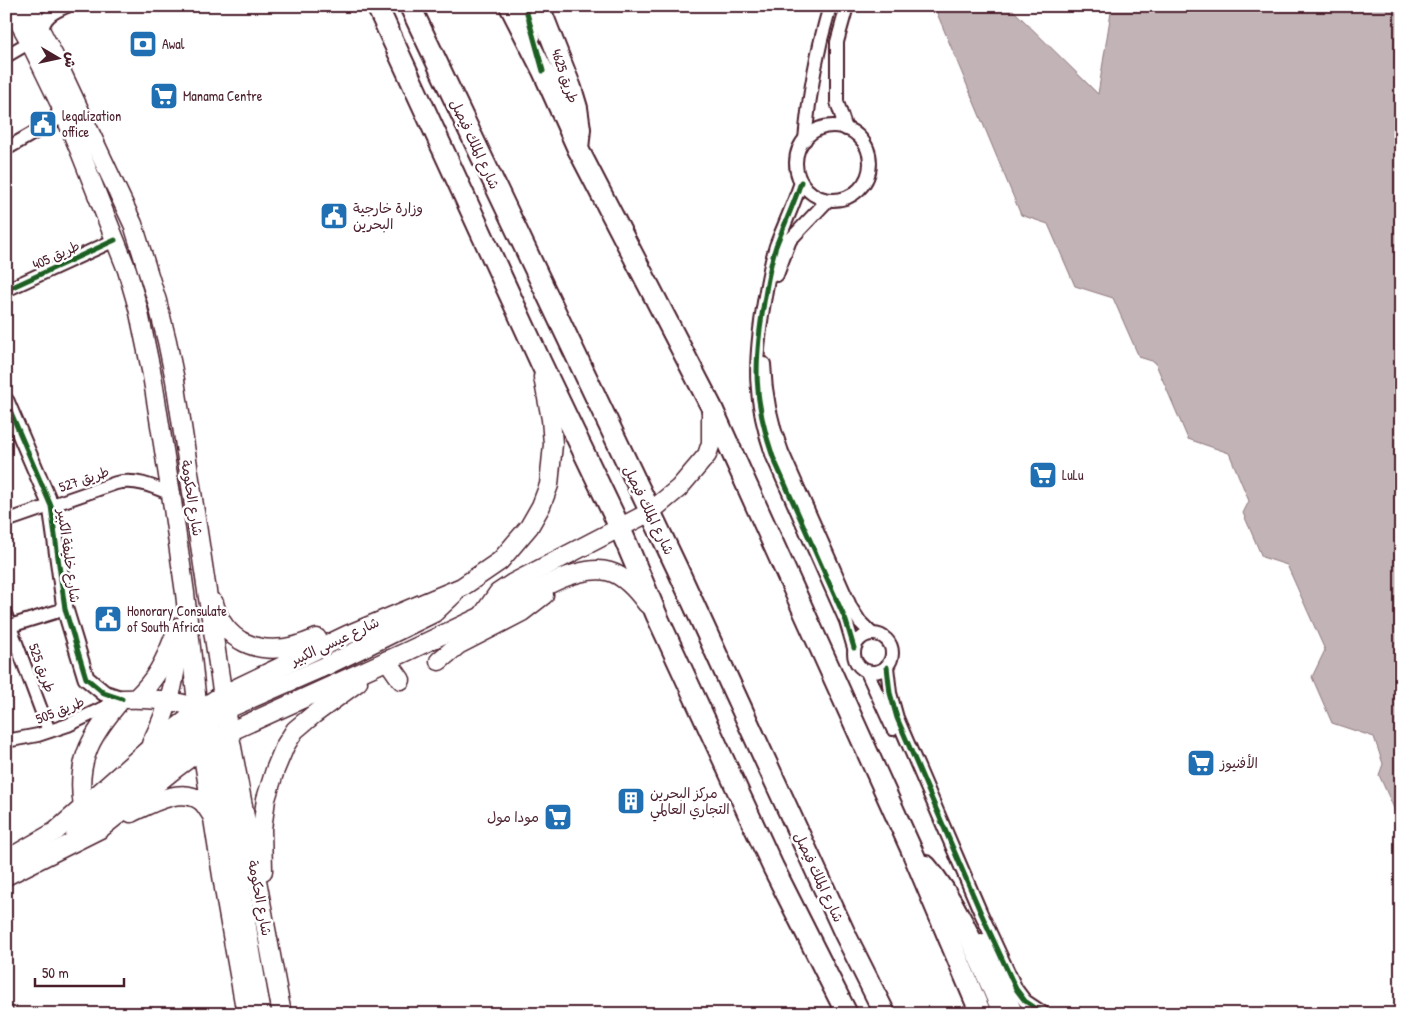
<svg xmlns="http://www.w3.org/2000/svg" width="1407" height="1020" viewBox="0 0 1407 1020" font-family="'Patrick Hand','Playpen Sans Arabic',sans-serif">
  <rect width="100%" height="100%" fill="#fff"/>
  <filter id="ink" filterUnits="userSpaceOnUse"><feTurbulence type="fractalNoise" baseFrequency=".02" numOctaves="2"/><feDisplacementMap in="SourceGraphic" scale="10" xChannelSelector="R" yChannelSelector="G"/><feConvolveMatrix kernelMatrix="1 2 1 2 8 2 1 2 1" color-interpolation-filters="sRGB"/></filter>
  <g filter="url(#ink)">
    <polygon fill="#c1b3b6" stroke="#91787e" points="934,6 1009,6 1098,94 1112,6 1401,6 1401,824 1379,775 1383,764 1374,737 1332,723 1312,677 1325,650 1287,565 1262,557 1243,513 1249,501 1229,453 1188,439 1155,362 1139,357 1113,298 1075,286 1048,224 1021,215"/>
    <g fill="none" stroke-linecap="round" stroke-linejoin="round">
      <defs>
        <g id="minor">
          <polyline points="525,6 534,37"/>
          <path d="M42,32C43,16 54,12 67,6"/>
          <polyline points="6,56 30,42"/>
          <circle cx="833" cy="163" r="37"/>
          <polyline points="846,129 837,102 837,42 847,6"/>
          <path d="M805,140C809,94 817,50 830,6"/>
          <polyline points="6,149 56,120 60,104"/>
          <path d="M801,182C794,204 784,225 776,246C770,264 767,284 764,302C754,362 753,400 773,457L846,621L854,648"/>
          <polyline points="777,275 790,240 828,200"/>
          <polyline points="6,290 115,240"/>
          <path d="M764,364C765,395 771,423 782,452L851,608L860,622L872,634"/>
          <path d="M6,521L116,483C137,479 152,486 171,494"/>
          <polyline points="6,616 49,731"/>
          <polyline points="10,626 65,609"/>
          <circle cx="873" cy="653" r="19"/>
          <polyline points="887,667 890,693 897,718 980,911 1016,989 1025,1001 1043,1013"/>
          <polyline points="867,672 893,729"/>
          <polyline points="6,741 38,735 68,725 118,701"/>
          <polyline points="984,940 1017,1014"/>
          <polyline points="6,1011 7,1014"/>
        </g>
        <polyline id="tertiary" points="6,401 51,506 65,609 86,678 104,693 122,699"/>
        <g id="secondary">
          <polyline points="10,6 30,42 60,104 81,154 127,270 138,308 152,375 171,494 185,593 202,749 226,901 246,1014"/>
          <polyline points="28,6 56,60 133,224 157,301 167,341 175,380 225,710 282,1014"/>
          <path d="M214,603C224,642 258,655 295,646C302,644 310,641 317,638"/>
          <polyline points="482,616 498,593 513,583 650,512 679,488 707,455 711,443 711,406"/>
          <polyline points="387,660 401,680"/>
          <polyline points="439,661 458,645 522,612 544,595"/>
          <path d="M136,698C156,679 164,663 174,637"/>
          <polyline points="217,718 225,710 328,665 434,613 454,594"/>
          <path d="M151,744C172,702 178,673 178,627"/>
          <path d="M83,806C75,759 93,733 122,699C140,698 187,699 200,712C207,720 211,730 214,740C233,831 245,923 262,1014"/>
          <path d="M131,813C150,804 181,786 201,801C206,805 209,812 213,817"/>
          <polyline points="75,837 94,815 206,723"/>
          <polyline points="6,860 56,831 149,749 198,711 222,695 347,635 462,587 500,561 529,527 541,506 549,485 553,444 551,419 543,377"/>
          <polyline points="263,871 262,829 266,799 275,770 285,746 295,730 313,715 358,682"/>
          <path d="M6,876L100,829L176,768L214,740L229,732L406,652L560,579C602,563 620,567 647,604"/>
        </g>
        <polyline id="primary" points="539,6 571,88 577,108 580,129 578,149"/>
        <g id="trunk">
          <polyline points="377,6 541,363 620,528 657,616 773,867 847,1014"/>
          <polyline points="410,6 677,568 845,934 885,1014"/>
          <polyline points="510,6 543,71 578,149 711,406 912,851 981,1014"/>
          <path d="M926,866C960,905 982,966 1004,1014"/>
        </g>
      </defs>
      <use href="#minor" stroke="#4a1f2b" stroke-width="16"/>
      <use href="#tertiary" stroke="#4a1f2b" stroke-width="19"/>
      <use href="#secondary" stroke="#4a1f2b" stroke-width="21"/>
      <use href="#primary" stroke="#4a1f2b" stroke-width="24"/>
      <use href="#trunk" stroke="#4a1f2b" stroke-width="24"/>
      <use href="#minor" stroke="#fff" stroke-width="12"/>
      <use href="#tertiary" stroke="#fff" stroke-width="15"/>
      <use href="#secondary" stroke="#fff" stroke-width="18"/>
      <use href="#primary" stroke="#fff" stroke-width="20"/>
      <use href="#trunk" stroke="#fff" stroke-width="20"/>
      <defs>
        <g id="cycleway">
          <polyline points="525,6 543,71"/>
          <path d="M801,182C794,204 784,225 776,246C770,264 767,284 764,302C754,362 753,400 773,457L846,621L854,648"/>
          <polyline points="6,290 115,240"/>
          <polyline points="6,401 51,506 65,609 86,678 104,693 122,699"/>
          <polyline points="887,667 890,693 897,718 980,911 1016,989 1025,1001 1043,1013"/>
        </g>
      </defs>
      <use href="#cycleway" stroke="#fff" stroke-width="8"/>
      <use href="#cycleway" stroke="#1b5e20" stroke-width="5"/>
    </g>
  </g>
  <defs>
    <symbol id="bank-square" viewBox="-11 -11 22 22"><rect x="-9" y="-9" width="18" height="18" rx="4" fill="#1f6fb2" stroke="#fff"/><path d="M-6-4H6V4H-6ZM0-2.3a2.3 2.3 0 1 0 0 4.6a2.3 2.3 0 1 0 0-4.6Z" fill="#fff"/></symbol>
    <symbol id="supermarket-square" viewBox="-11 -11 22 22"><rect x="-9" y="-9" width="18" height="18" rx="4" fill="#1f6fb2" stroke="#fff"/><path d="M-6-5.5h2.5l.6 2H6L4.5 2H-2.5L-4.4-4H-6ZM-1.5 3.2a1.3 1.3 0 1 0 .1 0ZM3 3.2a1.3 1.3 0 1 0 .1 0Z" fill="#fff"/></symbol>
    <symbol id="civic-square" viewBox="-11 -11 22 22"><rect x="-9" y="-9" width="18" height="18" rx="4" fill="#1f6fb2" stroke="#fff"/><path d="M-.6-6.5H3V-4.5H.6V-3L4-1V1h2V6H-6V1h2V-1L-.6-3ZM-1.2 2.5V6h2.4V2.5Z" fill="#fff"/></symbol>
    <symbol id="building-square" viewBox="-11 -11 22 22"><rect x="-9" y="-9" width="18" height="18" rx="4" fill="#1f6fb2" stroke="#fff"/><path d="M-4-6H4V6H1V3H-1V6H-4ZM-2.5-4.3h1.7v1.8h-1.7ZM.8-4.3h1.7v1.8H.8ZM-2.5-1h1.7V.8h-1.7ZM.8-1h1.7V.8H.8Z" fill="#fff"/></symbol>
  </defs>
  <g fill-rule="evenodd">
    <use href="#bank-square" x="127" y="28" width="32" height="32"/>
    <use href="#supermarket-square" x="148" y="80" width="32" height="32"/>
    <use href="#civic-square" x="27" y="108" width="32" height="32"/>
    <use href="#civic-square" x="318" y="200" width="32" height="32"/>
    <use href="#supermarket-square" x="1027" y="459" width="32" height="32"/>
    <use href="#civic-square" x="92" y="603" width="32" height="32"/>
    <use href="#supermarket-square" x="1185" y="747" width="32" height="32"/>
    <use href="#building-square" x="615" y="785" width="32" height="32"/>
    <use href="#supermarket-square" x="542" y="801" width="32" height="32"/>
  </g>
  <g text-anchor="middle" stroke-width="5" stroke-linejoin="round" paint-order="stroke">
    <g font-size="14" fill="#4a1f2b" stroke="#fff" text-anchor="start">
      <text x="162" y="49">Awal</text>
      <text x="183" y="101">Manama Centre</text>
      <text x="62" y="121">legalization<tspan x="62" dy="16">office</tspan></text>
      <text x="353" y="213">وزارة خارجية<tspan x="353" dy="16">البحرين</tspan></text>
      <text x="1062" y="480">LuLu</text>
      <text x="127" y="616">Honorary Consulate<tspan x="127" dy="16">of South Africa</tspan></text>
      <text x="1220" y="768">الأفنيوز</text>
      <text x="650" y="798">مركز البحرين<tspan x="650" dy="16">التجاري العالمي</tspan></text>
      <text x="539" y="822" text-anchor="end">مودا مول</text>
    </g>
    <g font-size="14" fill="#4a1f2b" stroke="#fff">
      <text transform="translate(565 76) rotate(71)" y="5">طريق 4625</text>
      <text transform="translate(475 144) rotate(65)" y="5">شارع الملك فيصل</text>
      <text transform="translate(56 255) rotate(-25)" y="5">طريق 405</text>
      <text transform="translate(84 479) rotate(-19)" y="5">طريق 527</text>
      <text transform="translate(192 498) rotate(81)" y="5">شارع الحكومة</text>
      <text transform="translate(649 510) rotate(64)" y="5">شارع الملك فيصل</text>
      <text transform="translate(69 556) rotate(82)" y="5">شارع خليفة الكبير</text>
      <text transform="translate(335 641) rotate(-25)" y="5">شارع عيسى الكبير</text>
      <text transform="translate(42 668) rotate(70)" y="5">طريق 525</text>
      <text transform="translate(60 710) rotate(-22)" y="5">طريق 505</text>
      <text transform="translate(819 877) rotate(65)" y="5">شارع الملك فيصل</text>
      <text transform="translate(260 898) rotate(79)" y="5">شارع الحكومة</text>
    </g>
  </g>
  <rect width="1407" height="1020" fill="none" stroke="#fff" stroke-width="25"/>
  <rect x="12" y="12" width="1382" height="995" fill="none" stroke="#4a1f2b" stroke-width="2" filter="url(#ink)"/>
  <g transform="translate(58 58) rotate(99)" stroke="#ffffff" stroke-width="4" paint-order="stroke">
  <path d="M0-4L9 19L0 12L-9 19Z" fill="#4a1f2b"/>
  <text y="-8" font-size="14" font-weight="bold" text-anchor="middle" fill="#4a1f2b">ش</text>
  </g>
  <path d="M35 978v8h89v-8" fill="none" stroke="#4a1f2b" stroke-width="2.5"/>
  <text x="42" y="978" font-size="15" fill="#4a1f2b" stroke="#ffffff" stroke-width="4" paint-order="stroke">50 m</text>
</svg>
